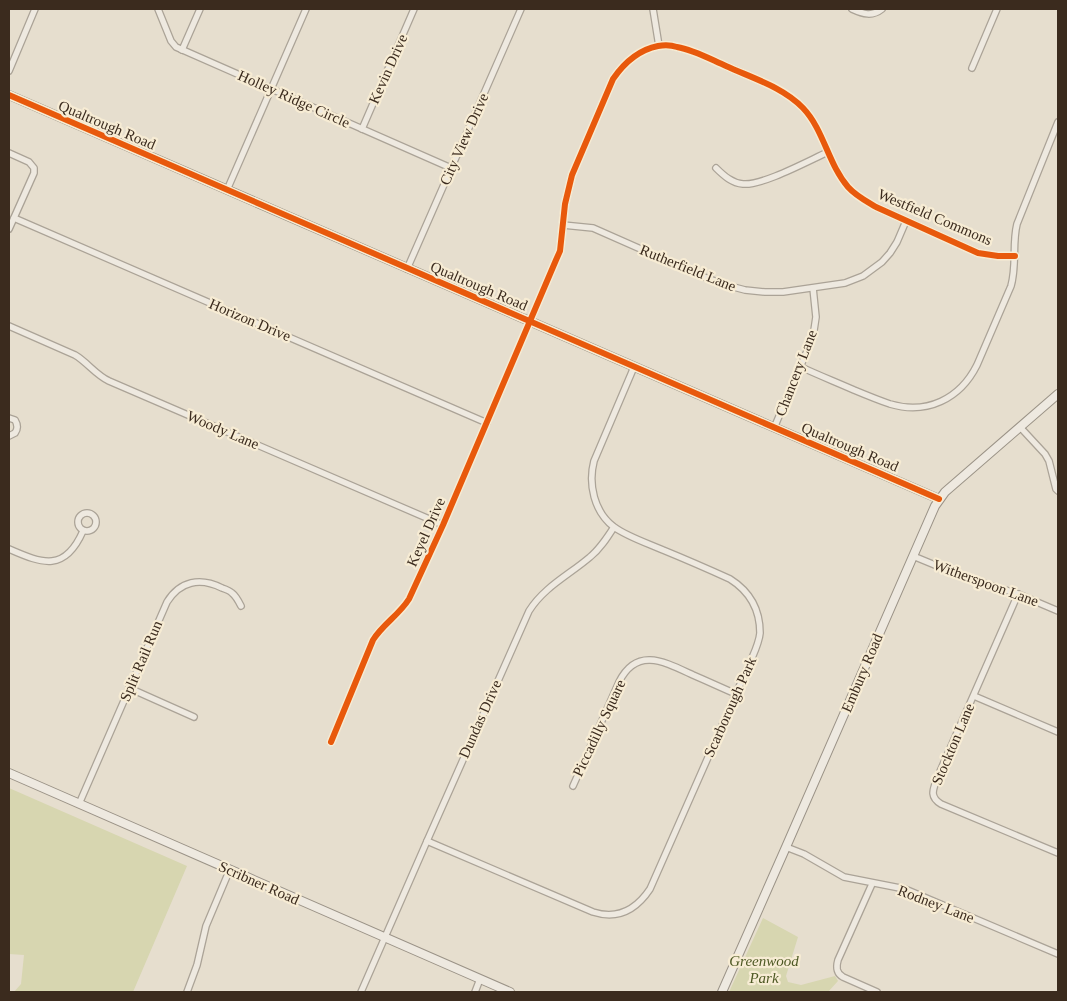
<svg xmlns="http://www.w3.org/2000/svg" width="1067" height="1001" viewBox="0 0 1067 1001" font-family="'Times New Roman',serif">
  <rect width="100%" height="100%" fill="#e6dece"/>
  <g fill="#d7d6b0">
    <polygon points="9,788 187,866 133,992 14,992 21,984 24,955 9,954"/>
    <polygon points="763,918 798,937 786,976 788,982 801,985 835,976 838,981 828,992 729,992"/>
  </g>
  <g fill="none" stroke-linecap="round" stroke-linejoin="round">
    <defs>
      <g id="street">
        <polyline points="158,9 171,41 176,47 451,168"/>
        <polyline points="653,9 659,46"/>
        <path d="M852,9C863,14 872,17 882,9"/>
        <polyline points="182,50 200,9"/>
        <polyline points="972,68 997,9"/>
        <polyline points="9,71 35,9"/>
        <polyline points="362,129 414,9"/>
        <polyline points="9,153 29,162 34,168 34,173 9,229"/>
        <path d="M716,168C724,176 732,183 743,184C762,186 808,161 828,152"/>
        <polyline points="227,190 306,9"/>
        <polyline points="14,218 487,423"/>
        <polyline points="563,225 593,228 704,277 726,285 745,290 765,292 783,292 845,283 863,276 882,262 890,253 897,242 906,221"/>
        <polyline points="407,269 521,9"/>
        <path d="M9,326L75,355C87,362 96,375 109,381L443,525"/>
        <path d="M801,367C818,375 836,382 854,390C866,395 878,400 890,404C927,415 960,399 977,365L1011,286C1017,265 1012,244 1017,224L1058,122"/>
        <path d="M9,418L15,420C18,425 18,429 15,433L9,436"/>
        <polyline points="1020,427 1045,454 1049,461 1056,489 1058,491"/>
        <polyline points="774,428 813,337 816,317 813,288"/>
        <circle cx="87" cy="522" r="9"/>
        <path d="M9,549C43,564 65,572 83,531"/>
        <polyline points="913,556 964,577 1018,594 1058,611"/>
        <path d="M1018,594L938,776C934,788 928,796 941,804L1058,853"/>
        <polyline points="129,688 194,717"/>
        <polyline points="974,696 1058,732"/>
        <path d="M331,742L373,640C383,624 399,615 409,599L443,525L556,260L560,251L565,204L572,175L613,79C624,63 638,50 658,46C664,45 671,45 677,47C694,50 710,59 726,66C752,78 783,87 803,108C824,130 828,164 848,187C856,196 866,201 876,207L978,253L998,256H1015"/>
        <path d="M573,786L619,682C637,646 665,662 693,675C707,681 722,688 736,694"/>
        <path d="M79,804L167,602C180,581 200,577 222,588C225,589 230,591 232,593C236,596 239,602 241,606"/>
        <path d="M427,841L593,912C618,920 636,910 650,889C677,827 705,765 732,703C737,691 743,678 749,665C753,655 759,644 760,633C760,609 749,591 730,579C708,569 685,559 663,550C647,543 628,537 614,527C594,512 588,484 594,461L634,367"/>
        <polyline points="786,847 804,854 844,877 905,889 1058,954"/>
        <path d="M872,884L838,960C836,967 836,973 843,977L877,992"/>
        <polyline points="187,992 197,965 206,926 230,869"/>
        <path d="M361,992L427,841L529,611C544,587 569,575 590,557C600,549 607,538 614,527"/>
        <polyline points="475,992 480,979"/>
      </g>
      <g id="secondary">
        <polyline points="9,95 939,499"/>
        <path d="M9,773C176,846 343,919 510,992"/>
        <polyline points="722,992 786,847 935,506 945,492 1058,394"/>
      </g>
    </defs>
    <use href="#street" stroke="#aba397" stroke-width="8"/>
    <use href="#secondary" stroke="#9b9387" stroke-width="10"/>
    <use href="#street" stroke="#eee9e0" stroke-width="5.5"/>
    <use href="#secondary" stroke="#eee9e0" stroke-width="8"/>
    <defs>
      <g id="cycleway">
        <polyline points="9,95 939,499"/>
        <path d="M331,742L373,640C383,624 399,615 409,599L443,525L556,260L560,251L565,204L572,175L613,79C624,63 638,50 658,46C664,45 671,45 677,47C694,50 710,59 726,66C752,78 783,87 803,108C824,130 828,164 848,187C856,196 866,201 876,207L978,253L998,256H1015"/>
      </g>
    </defs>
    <use href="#cycleway" stroke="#f7ecd4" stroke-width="9"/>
    <use href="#cycleway" stroke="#e8590c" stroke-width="6"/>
  </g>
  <g text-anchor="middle" stroke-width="4.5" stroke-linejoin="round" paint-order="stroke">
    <g font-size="15" fill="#3b2b1e" stroke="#f7ecd4">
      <text transform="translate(388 69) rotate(-66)" y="5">Kevin Drive</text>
      <text transform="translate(294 99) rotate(24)" y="5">Holley Ridge Circle</text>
      <text transform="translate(107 125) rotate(23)" y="5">Qualtrough Road</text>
      <text transform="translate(464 139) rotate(-66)" y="5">City View Drive</text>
      <text transform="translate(935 217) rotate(23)" y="5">Westfield Commons</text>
      <text transform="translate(688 268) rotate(22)" y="5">Rutherfield Lane</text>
      <text transform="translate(479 286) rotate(23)" y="5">Qualtrough Road</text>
      <text transform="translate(250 320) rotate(23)" y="5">Horizon Drive</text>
      <text transform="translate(796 373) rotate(-69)" y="5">Chancery Lane</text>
      <text transform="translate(223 430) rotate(23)" y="5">Woody Lane</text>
      <text transform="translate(850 447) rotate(23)" y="5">Qualtrough Road</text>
      <text transform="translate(426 532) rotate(-66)" y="5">Keyel Drive</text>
      <text transform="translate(986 583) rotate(20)" y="5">Witherspoon Lane</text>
      <text transform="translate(141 661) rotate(-67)" y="5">Split Rail Run</text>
      <text transform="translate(862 673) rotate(-67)" y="5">Embury Road</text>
      <text transform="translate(730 707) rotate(-66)" y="5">Scarborough Park</text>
      <text transform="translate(480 719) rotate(-66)" y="5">Dundas Drive</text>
      <text transform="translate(599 728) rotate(-65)" y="5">Piccadilly Square</text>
      <text transform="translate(953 744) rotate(-67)" y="5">Stockton Lane</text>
      <text transform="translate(259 883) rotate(24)" y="5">Scribner Road</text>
      <text transform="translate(936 904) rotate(21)" y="5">Rodney Lane</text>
    </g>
    <g font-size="15" font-style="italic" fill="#4e5924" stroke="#f7ecd4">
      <text x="764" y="966">Greenwood<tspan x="764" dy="17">Park</tspan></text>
    </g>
  </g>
  <rect width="1067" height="1001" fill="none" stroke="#3b2b1e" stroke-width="20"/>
</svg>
